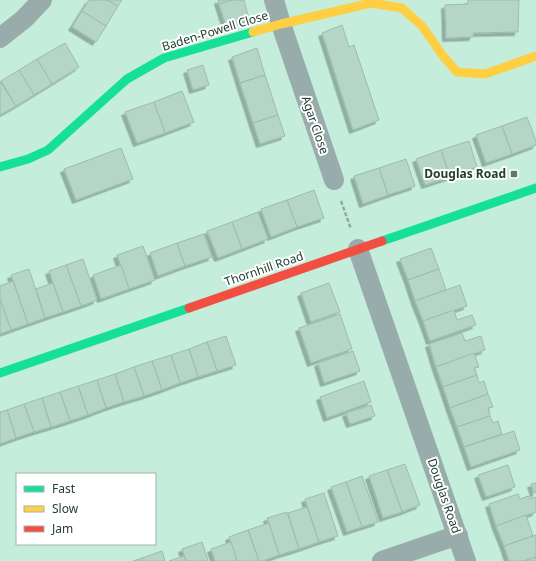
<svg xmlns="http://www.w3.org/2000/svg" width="536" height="561" viewBox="0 0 536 561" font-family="'Noto Sans',sans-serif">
  <defs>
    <filter id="shadow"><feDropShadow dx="-3.5" dy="3.5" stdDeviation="0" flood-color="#0004"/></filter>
  </defs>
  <rect width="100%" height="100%" fill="#c5eddb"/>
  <g fill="#b5d5c7" stroke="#9cbcad" filter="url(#shadow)">
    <polygon points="89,0 107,0 118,6 106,26 82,11"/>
    <polygon points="107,0 122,0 118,6"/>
    <polygon points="218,0 233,0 219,4"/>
    <polygon points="233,0 244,0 249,19 226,26 219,4"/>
    <polygon points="468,0 519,0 518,32 473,33 473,37 446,38 445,5 468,4"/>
    <polygon points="82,11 106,26 96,42 72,27"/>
    <polygon points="342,25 349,47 354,45 379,120 353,130 322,33"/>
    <polygon points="65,43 79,67 52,84 37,59"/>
    <polygon points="257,48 265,75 240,83 232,57"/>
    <polygon points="37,59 52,84 34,95 19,70"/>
    <polygon points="203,65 209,85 193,90 187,70"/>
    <polygon points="19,70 34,95 16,106 1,81"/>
    <polygon points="265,75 278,115 253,123 240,83"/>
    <polygon points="0,81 16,106 0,115"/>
    <polygon points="182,91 194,122 165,133 154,102"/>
    <polygon points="154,102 165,133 137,143 125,112"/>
    <polygon points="278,115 285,136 260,144 253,123"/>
    <polygon points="527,117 536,141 536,145 512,154 502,126"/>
    <polygon points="502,126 512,154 486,163 476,135"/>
    <polygon points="469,141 477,167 450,177 441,150"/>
    <polygon points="121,148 133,179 76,200 64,169"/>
    <polygon points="441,150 450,177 425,185 416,159"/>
    <polygon points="406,159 415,186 388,195 379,168"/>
    <polygon points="379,168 388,195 363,204 354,176"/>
    <polygon points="314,190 324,218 297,227 287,200"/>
    <polygon points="287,200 297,227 271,237 261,209"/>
    <polygon points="258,212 268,239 242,249 232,222"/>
    <polygon points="232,222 242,249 218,258 207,231"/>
    <polygon points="204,234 212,257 185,266 177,243"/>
    <polygon points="177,243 185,266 158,276 150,253"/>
    <polygon points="143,246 155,280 129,289 117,255"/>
    <polygon points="431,248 439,269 408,280 400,259"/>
    <polygon points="83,259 97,300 81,306 66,265"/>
    <polygon points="66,265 81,306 63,312 49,271"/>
    <polygon points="121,265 129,289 101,299 93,275"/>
    <polygon points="29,269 45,318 28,324 11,275"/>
    <polygon points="439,269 446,290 415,301 408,280"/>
    <polygon points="13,281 28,324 11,330 0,299 0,286"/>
    <polygon points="53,283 63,312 45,318 36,289"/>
    <polygon points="329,283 340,312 311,322 301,293"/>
    <polygon points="460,285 467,306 423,321 415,301"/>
    <polygon points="0,299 11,330 0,334"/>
    <polygon points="454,310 457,320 472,315 476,325 430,341 423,321"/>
    <polygon points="340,314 352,349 311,363 299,328"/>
    <polygon points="462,333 465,341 481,336 485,350 436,367 429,344"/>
    <polygon points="226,336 236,365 217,371 207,342"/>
    <polygon points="207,342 217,371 198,377 189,349"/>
    <polygon points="189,349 198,377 180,383 171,355"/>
    <polygon points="353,351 360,371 324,383 318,363"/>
    <polygon points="474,353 479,367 474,368 477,375 443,387 436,367"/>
    <polygon points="171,355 180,383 162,390 152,361"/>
    <polygon points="152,361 162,390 144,396 134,367"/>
    <polygon points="134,367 144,396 124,402 115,374"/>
    <polygon points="115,374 124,402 106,408 97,380"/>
    <polygon points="477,375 479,383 484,381 488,394 450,408 443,387"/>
    <polygon points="97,380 106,408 88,415 78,386"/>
    <polygon points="364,381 371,402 327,418 320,397"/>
    <polygon points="78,386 88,415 70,421 60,392"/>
    <polygon points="60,392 70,421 51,427 42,398"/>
    <polygon points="488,394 493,407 488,408 490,416 457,427 450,408"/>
    <polygon points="42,398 51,427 34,432 24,404"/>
    <polygon points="24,404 34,432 16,438 7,410"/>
    <polygon points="371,405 375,416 350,424 346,413"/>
    <polygon points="7,410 16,438 0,444 0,412"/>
    <polygon points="490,416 493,423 498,421 502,434 464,447 457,427"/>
    <polygon points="514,431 520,450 471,467 464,447"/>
    <polygon points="405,464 420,505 402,512 387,470"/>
    <polygon points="508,465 515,487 486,497 478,475"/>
    <polygon points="387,470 402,512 383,518 369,476"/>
    <polygon points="362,476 378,522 362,527 346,482"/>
    <polygon points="346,482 362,527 347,532 331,487"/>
    <polygon points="536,483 536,493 534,493 531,484"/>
    <polygon points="324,493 338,536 319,542 305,499"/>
    <polygon points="518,494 520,499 529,496 530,499 536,497 536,512 496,526 489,504"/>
    <polygon points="307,507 319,542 299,549 288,513"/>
    <polygon points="287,512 299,549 279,555 267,518"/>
    <polygon points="526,515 533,536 504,546 496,526"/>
    <polygon points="269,523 279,555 263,561 259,561 248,530"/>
    <polygon points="248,530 259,561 237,561 229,537"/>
    <polygon points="536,535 536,557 524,561 509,561 504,546"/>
    <polygon points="202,542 208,561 186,561 182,549"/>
    <polygon points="231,542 237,561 215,561 211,549"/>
    <polygon points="162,551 165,561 143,561 142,558"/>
    <polygon points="184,556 186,561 169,561"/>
    <polygon points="536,557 536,561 524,561"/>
    <polygon points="142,558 143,561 133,561"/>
  </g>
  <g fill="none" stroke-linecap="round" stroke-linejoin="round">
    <polyline stroke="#93a8a3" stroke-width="2.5" stroke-dasharray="4 2" stroke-linecap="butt" points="341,201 351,229"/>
    <g stroke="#98acab" stroke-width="20">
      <polyline points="274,0 281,24 334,180"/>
      <polyline points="0,38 24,19 42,0"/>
      <polyline points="358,249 466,561"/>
      <polyline points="382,561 458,535"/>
    </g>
    <g stroke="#16e098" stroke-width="9">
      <polyline points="0,167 28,159 48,150 127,79 164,58 253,32"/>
      <polyline points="382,241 536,188"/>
      <polyline points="0,373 189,308"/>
    </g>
    <polyline stroke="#ffcf43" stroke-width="9" points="253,32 281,24 371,3 402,8 422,26 443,56 457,72 485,74 536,56"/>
    <polyline stroke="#f24e42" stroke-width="9" points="189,308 382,241"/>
  </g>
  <rect fill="#5a7c6d" stroke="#fff" stroke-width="1.5" x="510" y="170" width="8" height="8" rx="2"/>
  <g text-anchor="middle" stroke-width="4" stroke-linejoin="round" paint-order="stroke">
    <g font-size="12" fill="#213f32" stroke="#fff">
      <text transform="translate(215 31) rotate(-17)" y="4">Baden-Powell Close</text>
      <text transform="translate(315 125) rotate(71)" y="4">Agar Close</text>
      <text transform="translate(264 269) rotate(-19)" y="4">Thornhill Road</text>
      <text transform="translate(444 496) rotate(71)" y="4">Douglas Road</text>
    </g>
    <g font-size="12" font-weight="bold" fill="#213f32" stroke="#fff" text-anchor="end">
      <text x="506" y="178">Douglas Road</text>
    </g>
  </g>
  <rect x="16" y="473" width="140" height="72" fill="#ffffff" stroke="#a6b2ad"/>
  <rect x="24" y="486" width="20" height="6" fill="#16e098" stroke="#a6b2ad"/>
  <text x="52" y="493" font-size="12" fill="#213f32">Fast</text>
  <rect x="24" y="506" width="20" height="6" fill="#ffcf43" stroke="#a6b2ad"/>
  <text x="52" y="513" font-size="12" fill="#213f32">Slow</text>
  <rect x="24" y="526" width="20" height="6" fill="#f24e42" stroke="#a6b2ad"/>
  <text x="52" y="533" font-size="12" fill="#213f32">Jam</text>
</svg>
